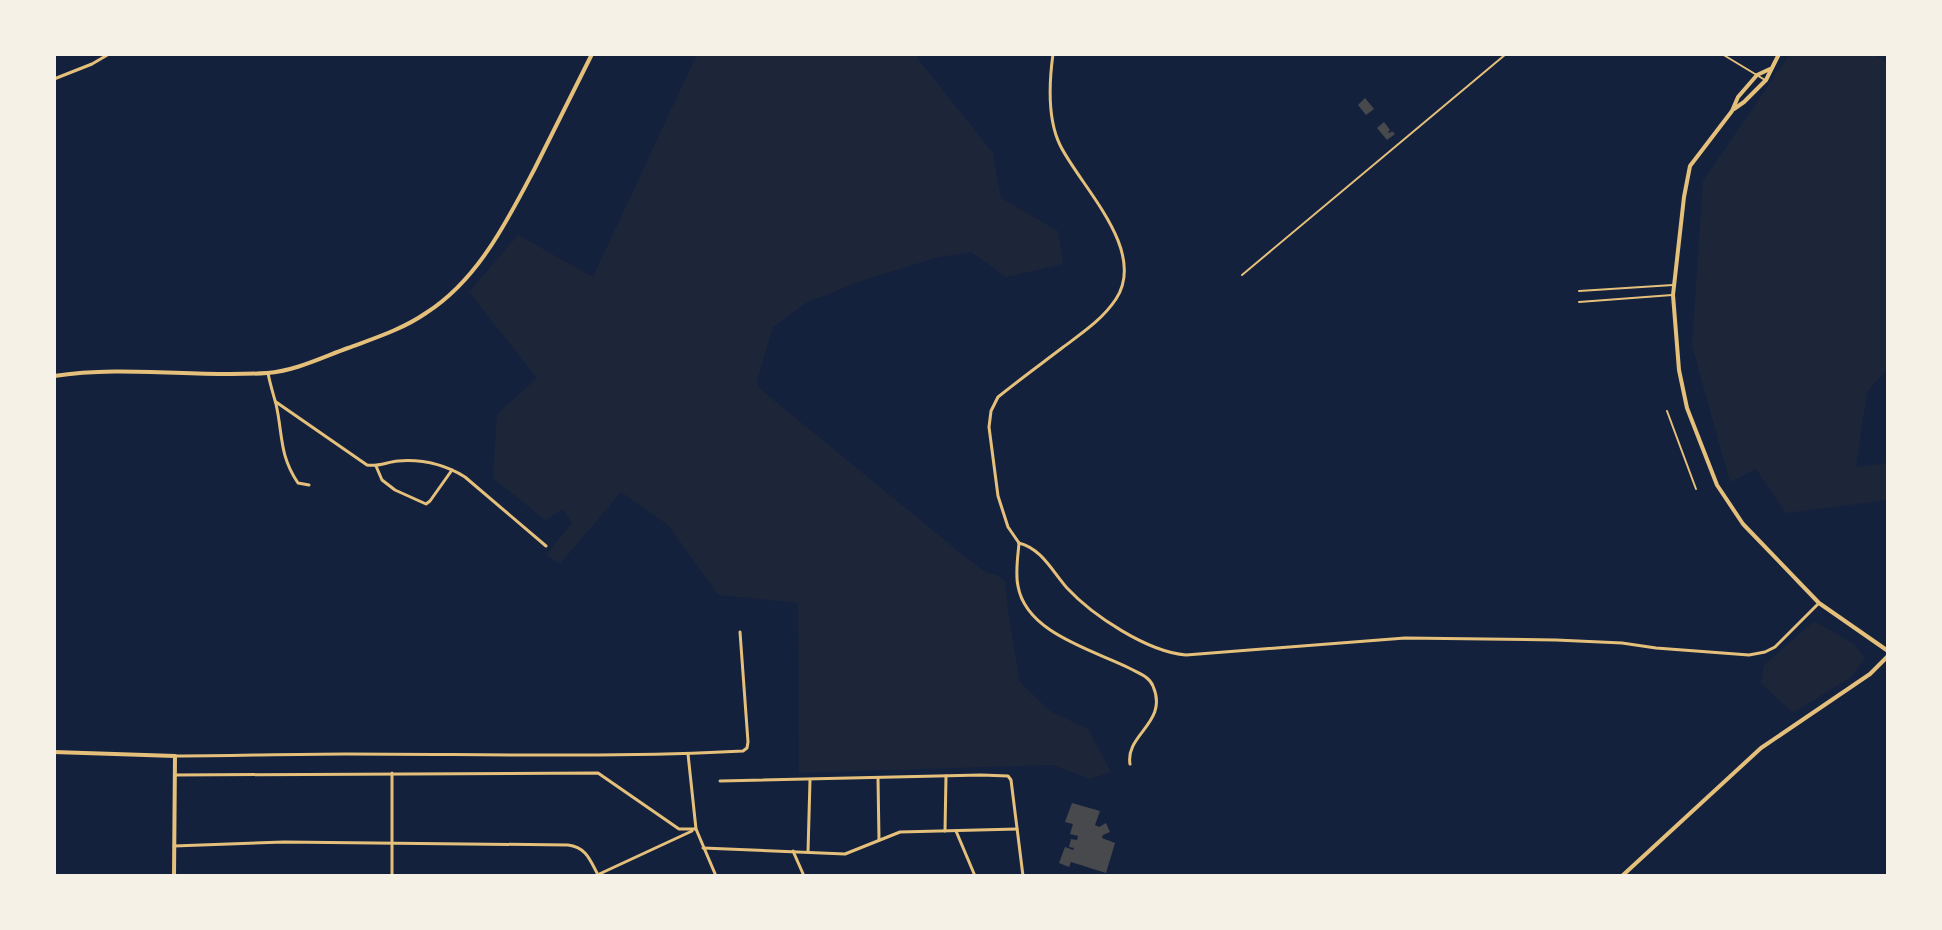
<svg xmlns="http://www.w3.org/2000/svg" width="1942" height="930" viewBox="0 0 1942 930" font-family="'PT Serif',serif">
  <rect width="100%" height="100%" fill="#14213d"/>
  <g fill="#1d2539">
    <polygon points="697,54 918,54 918,59 993,153 1001,198 1058,231 1063,264 1006,277 971,252 935,258 861,281 806,303 773,327 757,381 759,388 969,560 987,573 995,574 1005,581 1008,610 1020,682 1050,711 1088,729 1111,772 1090,779 1053,765 799,773 798,603 718,595 668,525 621,492 560,564 546,555 572,523 563,509 545,520 493,478 497,414 537,378 469,292 518,235 593,277"/>
    <polygon points="1790,54 1874,54 1888,64 1888,368 1867,392 1856,467 1888,463 1888,500 1786,513 1756,469 1730,482 1692,346 1703,181"/>
    <polygon points="1814,621 1854,644 1865,658 1851,677 1793,713 1761,683 1764,665"/>
  </g>
  <g fill="#48494c">
    <polygon points="1365,98 1374,109 1366,115 1358,105"/>
    <polygon points="1384,122 1390,130 1388,132 1390,133 1392,131 1395,134 1387,140 1377,128"/>
    <polygon points="1072,803 1100,811 1095,825 1099,827 1106,823 1110,832 1103,835 1102,838 1115,843 1106,873 1071,862 1069,867 1059,863 1065,847 1073,850 1074,848 1069,847 1071,839 1077,840 1078,836 1070,834 1073,824 1065,822"/>
  </g>
  <g fill="none" stroke-linecap="round" stroke-linejoin="round">
    <g stroke="#e5c07b" stroke-width="2">
      <polyline points="1722,54 1765,80"/>
      <polyline points="1242,275 1506,54"/>
      <polyline points="1579,291 1673,285"/>
      <polyline points="1579,302 1672,295"/>
      <polyline points="1667,411 1696,489"/>
    </g>
    <g stroke="#e5c07b" stroke-width="3">
      <polyline points="54,79 92,64 109,54"/>
      <path d="M268,373C270,384 273,393 276,404C283,435 279,455 298,483L309,485"/>
      <path d="M276,402L367,465C378,467 387,462 398,461C423,459 444,464 465,477L546,546"/>
      <polyline points="376,466 382,480 395,490 426,504 430,501 452,470"/>
      <path d="M1019,543C1042,549 1052,571 1067,588C1093,616 1148,652 1186,655L1405,638L1556,640L1622,643L1656,648L1749,655L1765,652L1775,647L1819,603"/>
      <path d="M1019,543L1008,527L998,496L989,427L991,411L998,397C1019,380 1041,364 1062,348C1082,333 1102,320 1116,299C1148,250 1080,186 1060,145C1047,118 1049,83 1053,54"/>
      <path d="M1019,543C1018,556 1015,573 1018,586C1026,633 1093,650 1129,668C1138,673 1149,676 1153,686C1169,723 1125,734 1130,764"/>
      <polyline points="688,754 696,829 716,876"/>
      <path d="M175,756C232,756 289,754 346,754C478,754 611,758 743,751L747,748L748,742L740,632"/>
      <polyline points="175,775 598,773 679,829 696,829"/>
      <polyline points="878,778 879,840"/>
      <polyline points="720,781 981,775 1008,776 1011,780 1023,876"/>
      <polyline points="945,831 946,776"/>
      <polyline points="956,831 975,876"/>
      <path d="M174,846L284,842L568,845C586,847 590,860 598,875"/>
      <polyline points="703,848 845,854 900,832 1017,829"/>
      <polyline points="793,851 804,876"/>
      <polyline points="808,852 810,780"/>
      <polyline points="392,876 392,773"/>
      <polyline points="595,876 692,831"/>
    </g>
    <g stroke="#e5c07b" stroke-width="4">
      <polyline points="1770,69 1757,75 1738,97 1732,111 1690,166 1684,197 1673,295 1679,370 1687,408 1717,485 1743,524 1819,603 1888,651"/>
      <polyline points="1734,109 1744,102 1766,80 1779,54"/>
      <path d="M54,376C124,365 196,378 267,373C295,371 323,357 348,348C375,338 403,329 426,313C478,280 507,221 535,168C554,130 573,92 592,54"/>
      <polyline points="54,752 175,756 174,876"/>
      <polyline points="1622,876 1761,748 1870,674 1888,656"/>
    </g>
  </g>
  <rect width="1942" height="930" fill="none" stroke="#f6f1e7" stroke-width="112"/>
</svg>
